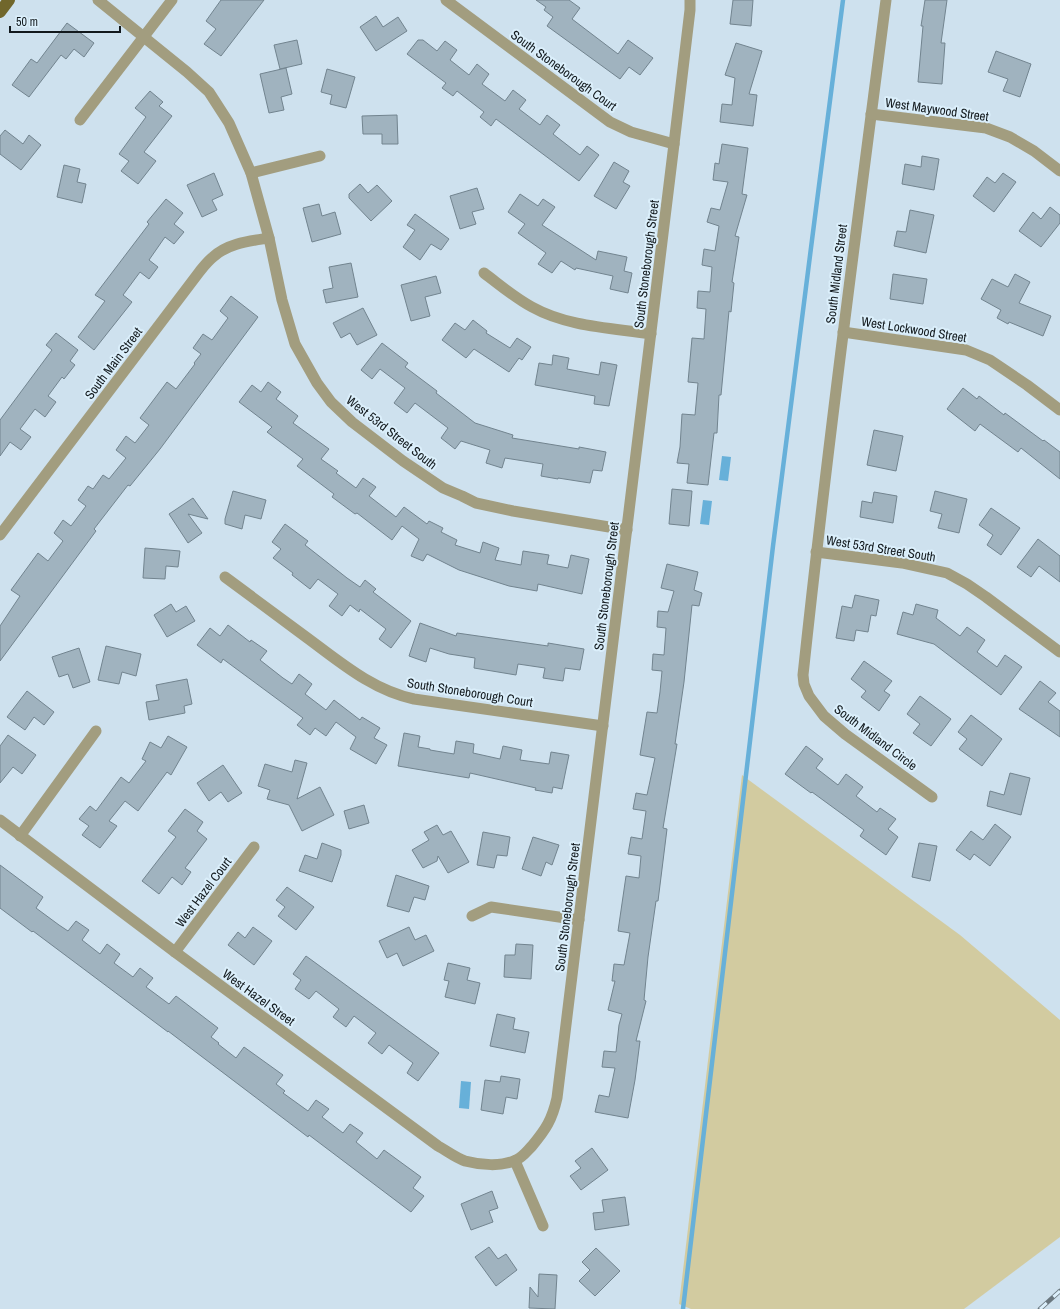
<svg xmlns="http://www.w3.org/2000/svg" width="1060" height="1309" viewBox="0 0 1060 1309" font-family="'Archivo Narrow',sans-serif">
  <rect width="100%" height="100%" fill="#cee1ee"/>
  <polygon fill="#d2cba0" points="742,775 960,935 1060,1020 1060,1237 964,1309 691,1309 679,1304"/>
  <g fill="#67b0d9">
    <polygon points="722,456 731,457 728,481 719,480"/>
    <polygon points="703,500 712,501 709,525 700,524"/>
    <polygon points="461,1081 471,1082 469,1109 459,1108"/>
  </g>
  <g fill="none" stroke-linecap="round" stroke-linejoin="round">
    <path stroke="#67b0d9" stroke-width="4.5" d="M683,1309C714,1055 742,800 773,546C795,364 820,182 843,0"/>
  </g>
  <g fill="#a0b3bf" stroke="#72848f">
    <polygon points="221,0 264,0 221,56 204,44 216,29 206,21"/>
    <polygon points="536,0 569,0 580,8 572,19 618,54 628,40 653,58 640,75 629,67 620,79 547,26 553,17 544,10 546,7"/>
    <polygon points="733,0 753,0 751,26 730,24"/>
    <polygon points="925,0 947,0 941,43 945,43 942,84 918,82 923,26 921,26"/>
    <polygon points="376,16 383,27 398,17 407,31 376,51 360,27"/>
    <polygon points="67,23 94,43 84,57 74,49 66,59 61,55 29,97 12,85 31,59 37,63"/>
    <polygon points="297,40 302,64 280,69 274,45"/>
    <polygon points="418,40 423,40 437,51 445,41 457,50 450,60 469,75 477,64 489,74 482,84 505,101 513,90 526,100 519,109 540,125 547,115 560,125 553,134 580,155 587,146 599,155 579,181 496,119 491,126 480,117 484,112 457,91 453,96 442,88 446,83 407,54"/>
    <polygon points="736,43 762,51 749,94 757,95 753,126 720,122 722,104 732,105 735,78 725,75"/>
    <polygon points="996,51 1031,64 1020,97 1003,91 1008,79 988,72"/>
    <polygon points="286,68 292,94 281,97 284,110 269,113 260,74"/>
    <polygon points="327,69 355,77 346,108 330,104 332,95 321,92"/>
    <polygon points="150,91 163,102 159,106 172,116 144,152 156,161 138,184 121,171 129,161 119,154 146,117 135,108"/>
    <polygon points="397,115 398,144 382,144 382,134 363,134 362,116"/>
    <polygon points="5,130 23,144 29,135 41,145 21,170 0,154 0,136"/>
    <polygon points="722,144 748,148 742,194 747,195 735,236 739,237 732,282 734,283 731,312 729,311 721,395 719,395 717,433 714,433 708,485 687,483 689,464 677,463 680,447 682,414 695,415 698,383 688,382 692,338 704,339 706,309 697,308 698,291 710,292 712,267 702,265 704,249 715,251 719,226 707,222 711,208 720,210 728,182 713,180 715,163 719,164"/>
    <polygon points="922,156 939,159 934,190 902,184 905,164 921,167"/>
    <polygon points="614,162 629,171 623,182 630,186 616,209 594,196"/>
    <polygon points="64,165 80,169 77,182 86,184 82,203 57,197"/>
    <polygon points="214,173 223,195 212,200 217,210 202,217 187,185"/>
    <polygon points="1003,173 1016,182 994,212 973,196 987,177 995,183"/>
    <polygon points="360,184 368,193 377,185 392,201 371,221 349,198 349,194"/>
    <polygon points="477,188 484,209 472,212 476,224 460,229 450,196"/>
    <polygon points="520,194 538,206 543,199 555,207 542,225 596,260 598,251 627,257 624,271 632,273 628,293 610,289 613,276 576,268 575,270 561,261 552,273 538,264 546,253 518,233 525,224 508,212"/>
    <polygon points="166,199 183,213 174,224 184,232 174,244 165,237 149,260 158,267 149,279 140,272 123,295 132,302 94,350 78,337 105,301 95,295 149,224 147,222"/>
    <polygon points="319,204 322,216 335,212 341,234 312,242 303,208"/>
    <polygon points="1050,207 1060,215 1060,223 1041,247 1019,231 1033,212 1041,219"/>
    <polygon points="910,210 934,215 926,253 894,246 897,231 906,232"/>
    <polygon points="415,214 449,239 441,250 431,244 420,260 403,247 415,230 407,225"/>
    <polygon points="351,263 358,297 326,303 323,290 333,288 329,267"/>
    <polygon points="893,274 927,279 923,304 890,299"/>
    <polygon points="1015,274 1030,282 1019,303 1051,316 1043,336 1009,322 1008,324 997,318 1001,310 981,299 992,279 1008,287"/>
    <polygon points="436,276 441,293 425,297 430,316 411,321 401,285"/>
    <polygon points="231,296 258,317 160,449 130,486 128,485 94,529 96,531 0,661 0,626 20,596 11,590 38,553 48,561 63,541 54,533 63,520 71,526 86,506 78,500 88,486 93,489 103,475 109,479 126,458 116,450 126,436 135,443 149,425 140,418 167,382 176,389 195,364 194,363 201,354 193,348 203,334 212,340 228,318 220,311"/>
    <polygon points="363,308 377,335 357,345 350,333 341,338 333,323"/>
    <polygon points="473,320 487,331 486,333 510,348 517,338 531,347 522,360 519,358 509,372 474,349 466,358 442,340 455,323 465,330"/>
    <polygon points="56,333 78,350 70,361 75,365 64,379 62,377 48,396 56,402 45,417 35,409 20,429 31,437 21,450 10,442 0,456 0,420 52,350 46,345"/>
    <polygon points="382,343 408,363 405,367 437,391 436,393 475,423 513,435 512,438 579,449 579,447 606,452 602,471 593,470 590,483 558,478 558,479 541,476 543,464 505,458 502,468 486,463 490,450 461,441 455,449 441,438 448,428 415,403 407,413 394,403 405,388 380,369 372,379 361,370"/>
    <polygon points="553,355 569,358 567,369 599,375 601,362 617,365 609,406 594,404 595,396 535,385 539,363 552,365"/>
    <polygon points="268,382 281,392 276,399 298,416 293,423 329,449 321,459 338,471 336,473 356,488 363,478 376,487 369,496 396,517 404,507 427,524 429,521 443,528 441,532 457,540 455,545 480,553 483,542 499,548 495,560 521,565 523,551 549,555 547,564 568,568 571,555 589,559 582,594 538,584 537,591 509,586 459,570 427,554 423,561 411,556 419,539 402,526 392,540 357,513 355,514 332,497 334,494 297,466 303,459 267,432 272,427 239,402 252,385 261,392"/>
    <polygon points="963,388 977,399 979,396 1004,415 1005,413 1043,441 1044,440 1060,452 1060,479 1021,448 1018,452 980,424 975,431 947,409"/>
    <polygon points="874,430 903,436 896,471 867,465"/>
    <polygon points="672,489 692,491 689,526 669,524"/>
    <polygon points="233,491 266,500 261,519 245,515 242,529 225,524 225,519"/>
    <polygon points="935,491 967,499 959,533 938,528 942,514 930,511"/>
    <polygon points="874,492 897,496 893,523 860,517 862,501 872,503"/>
    <polygon points="193,498 208,519 188,514 202,533 188,543 169,514"/>
    <polygon points="991,508 1020,528 1001,555 987,545 993,535 979,525"/>
    <polygon points="285,524 308,541 305,545 347,578 360,587 365,580 376,589 373,592 411,621 391,648 379,639 386,629 360,609 359,612 350,605 342,616 329,606 338,594 318,579 310,589 292,575 293,573 273,558 281,549 272,542"/>
    <polygon points="1038,539 1060,556 1060,582 1039,566 1031,577 1017,567"/>
    <polygon points="145,548 180,551 178,567 166,566 165,579 143,578"/>
    <polygon points="667,564 698,572 694,590 702,593 699,606 692,605 684,682 675,744 677,744 663,828 667,829 658,901 656,901 648,957 644,1000 646,1001 636,1041 640,1041 635,1080 628,1118 595,1112 599,1095 609,1097 615,1068 602,1067 604,1051 616,1052 619,1025 622,1014 608,1010 615,981 612,981 614,964 624,965 630,933 618,931 626,876 639,878 641,856 628,854 631,837 642,839 646,811 633,809 636,793 647,795 655,758 640,755 647,712 657,713 660,692 662,671 652,670 653,654 664,655 666,628 657,627 658,611 668,612 674,591 661,588"/>
    <polygon points="855,595 879,600 876,616 871,615 868,632 856,630 854,641 836,638 842,606 852,608"/>
    <polygon points="171,604 176,612 186,606 195,621 167,637 154,615"/>
    <polygon points="916,604 938,610 936,618 960,636 967,627 985,640 977,652 997,667 1005,655 1022,667 1001,695 934,644 897,634 903,612 913,615"/>
    <polygon points="420,623 456,636 457,633 548,646 548,643 584,649 580,670 565,668 563,681 543,678 545,668 518,664 516,675 474,668 475,658 449,654 430,648 426,662 409,656"/>
    <polygon points="228,625 250,642 251,640 267,651 260,660 283,678 292,684 299,674 312,684 305,694 326,710 334,700 360,720 362,717 380,728 374,738 387,745 376,764 350,749 356,737 336,722 326,736 315,728 310,735 297,725 303,718 223,659 221,663 197,645 210,628 220,636"/>
    <polygon points="106,646 141,654 136,676 122,672 119,684 98,680"/>
    <polygon points="79,648 90,682 73,688 68,674 59,677 52,657"/>
    <polygon points="864,661 892,681 884,691 890,695 879,711 861,697 866,691 851,679"/>
    <polygon points="187,679 192,704 184,706 185,713 149,720 146,702 159,700 156,685"/>
    <polygon points="1040,681 1056,693 1048,702 1060,711 1060,737 1019,709"/>
    <polygon points="27,691 54,712 44,725 34,717 25,730 7,717"/>
    <polygon points="920,696 951,719 931,746 913,733 920,724 907,714"/>
    <polygon points="971,715 1002,739 982,766 959,749 967,739 958,732"/>
    <polygon points="404,733 420,736 418,747 430,749 430,750 454,754 456,741 474,744 473,753 500,759 503,746 522,750 520,760 549,764 551,752 569,755 562,789 553,787 552,793 535,790 536,788 470,773 469,778 398,766"/>
    <polygon points="8,735 36,755 22,774 13,767 0,783 0,746"/>
    <polygon points="168,736 187,747 171,775 167,772 138,811 125,801 109,821 117,826 100,848 82,835 89,826 79,819 90,806 96,811 121,777 129,783 146,761 142,759 150,742 161,748"/>
    <polygon points="806,746 823,759 816,768 838,785 846,774 863,787 856,796 877,812 880,808 896,819 888,829 898,837 886,855 860,836 864,830 812,792 811,793 785,774"/>
    <polygon points="295,760 307,763 297,799 320,787 334,815 302,831 289,805 267,799 270,790 258,786 265,764 292,772"/>
    <polygon points="223,765 242,793 228,802 221,792 209,801 197,783"/>
    <polygon points="1010,773 1030,778 1021,815 987,806 990,791 1004,795"/>
    <polygon points="364,805 369,823 349,829 344,811"/>
    <polygon points="185,809 203,822 197,831 207,839 185,868 191,872 182,885 172,877 159,894 142,881 176,837 168,831"/>
    <polygon points="995,824 1011,837 990,866 974,854 970,860 956,850 971,831 983,840"/>
    <polygon points="437,825 443,835 451,831 469,862 448,873 438,856 437,861 423,868 412,850 429,840 424,832"/>
    <polygon points="483,832 510,837 507,856 497,855 494,868 477,865"/>
    <polygon points="533,837 559,845 552,865 546,862 541,876 522,869"/>
    <polygon points="322,843 341,850 341,855 332,882 299,871 305,855 317,859"/>
    <polygon points="919,843 937,846 930,881 912,877"/>
    <polygon points="0,865 43,897 36,908 59,925 68,931 76,921 89,930 82,940 100,954 107,944 120,954 114,963 133,977 140,968 153,978 146,987 169,1004 176,996 218,1028 211,1037 219,1043 218,1044 236,1058 244,1047 283,1075 276,1084 285,1091 283,1093 308,1111 316,1100 329,1109 322,1117 343,1133 350,1124 363,1133 356,1142 377,1159 384,1150 421,1177 413,1188 424,1196 411,1212 309,1135 308,1137 168,1031 168,1032 33,931 32,932 0,908"/>
    <polygon points="396,875 429,886 425,900 414,897 409,912 387,906"/>
    <polygon points="287,887 314,907 296,930 278,916 285,907 276,900"/>
    <polygon points="253,927 272,941 254,965 228,945 238,932 245,938"/>
    <polygon points="409,927 415,940 426,935 434,951 403,966 397,953 387,958 379,941"/>
    <polygon points="516,944 533,945 531,979 504,977 505,955 515,955"/>
    <polygon points="306,956 439,1053 418,1081 407,1073 413,1063 389,1045 382,1054 368,1043 376,1033 354,1016 346,1027 333,1017 339,1009 316,991 309,999 295,989 301,980 293,974"/>
    <polygon points="448,963 470,968 467,980 480,983 475,1004 445,997 449,981 444,980"/>
    <polygon points="497,1014 515,1018 513,1029 529,1032 525,1053 490,1046"/>
    <polygon points="501,1076 520,1079 517,1099 506,1097 503,1114 481,1110 485,1080 500,1082"/>
    <polygon points="592,1148 608,1170 581,1190 570,1176 581,1168 575,1161"/>
    <polygon points="492,1191 498,1208 489,1211 493,1222 471,1230 461,1204"/>
    <polygon points="625,1197 629,1225 595,1230 593,1213 604,1212 602,1200"/>
    <polygon points="489,1247 498,1259 506,1254 517,1270 496,1286 475,1257"/>
    <polygon points="596,1248 620,1271 595,1296 579,1281 590,1270 582,1262"/>
    <polygon points="539,1274 557,1275 555,1309 529,1308 530,1287 538,1297"/>
  </g>
  <g fill="none" stroke-linecap="round" stroke-linejoin="round">
    <g stroke="#a29d7f" stroke-width="11">
      <polyline points="98,0 187,72 209,92 229,123 251,173 269,238 282,300 295,344 317,383 331,402 352,422 403,461 443,488 462,496 476,503 513,511 627,530"/>
      <polyline points="446,0 610,122 631,132 674,144"/>
      <path d="M886,0C857,225 827,450 803,675L804,684L809,696L824,716L845,734L932,797"/>
      <polyline points="871,114 986,128 1010,137 1034,151 1060,171"/>
      <polyline points="80,120 172,0"/>
      <polyline points="251,173 320,156"/>
      <path d="M484,273C500,285 515,298 532,307C568,327 612,328 651,334"/>
      <polyline points="843,332 966,350 990,360 1027,385 1060,410"/>
      <path d="M0,535L200,271C204,266 208,261 213,257C228,243 250,241 269,238"/>
      <polyline points="816,552 902,563 947,573 967,584 986,597 1060,652"/>
      <path d="M225,577C252,597 279,617 306,637C340,662 372,690 414,699L603,726"/>
      <path d="M0,820L175,952L438,1146C447,1151 456,1158 465,1161C480,1165 502,1167 516,1160C523,1157 527,1151 532,1146C546,1129 552,1120 557,1098L674,144L690,10V0"/>
      <polyline points="20,836 96,731"/>
      <polyline points="472,916 491,907 579,920"/>
      <polyline points="175,952 254,847"/>
      <polyline points="515,1161 543,1226"/>
    </g>
    <polyline stroke="#71672c" stroke-width="12" points="0,12 9,0"/>
    <defs>
      <polyline id="rail" points="1040,1309 1060,1291"/>
    </defs>
    <use href="#rail" stroke="#6a777f" stroke-width="4.5"/>
    <use href="#rail" stroke="#dbeffb" stroke-width="3" stroke-dasharray="9" stroke-linecap="butt"/>
  </g>
  <g text-anchor="middle" stroke-width="4" stroke-linejoin="round" paint-order="stroke">
    <g font-size="13" fill="#12191d" stroke="#dbeffb">
      <text transform="translate(564 70) rotate(36)" y="5">South Stoneborough Court</text>
      <text transform="translate(937 109) rotate(8)" y="5">West Maywood Street</text>
      <text transform="translate(646 264) rotate(-83)" y="5">South Stoneborough Street</text>
      <text transform="translate(836 274) rotate(-83)" y="5">South Midland Street</text>
      <text transform="translate(914 329) rotate(9)" y="5">West Lockwood Street</text>
      <text transform="translate(113 363) rotate(-53)" y="5">South Main Street</text>
      <text transform="translate(392 432) rotate(38)" y="5">West 53rd Street South</text>
      <text transform="translate(881 548) rotate(9)" y="5">West 53rd Street South</text>
      <text transform="translate(606 586) rotate(-83)" y="5">South Stoneborough Street</text>
      <text transform="translate(470 692) rotate(9)" y="5">South Stoneborough Court</text>
      <text transform="translate(876 737) rotate(37)" y="5">South Midland Circle</text>
      <text transform="translate(203 892) rotate(-53)" y="5">West Hazel Court</text>
      <text transform="translate(567 907) rotate(-83)" y="5">South Stoneborough Street</text>
      <text transform="translate(259 997) rotate(36)" y="5">West Hazel Street</text>
    </g>
  </g>
  <path d="M10 26v6h110v-6" fill="none" stroke="#12191d" stroke-width="2"/>
  <text x="16" y="26" font-size="12" fill="#12191d" stroke="#dbeffb" stroke-width="3" paint-order="stroke">50 m</text>
</svg>
